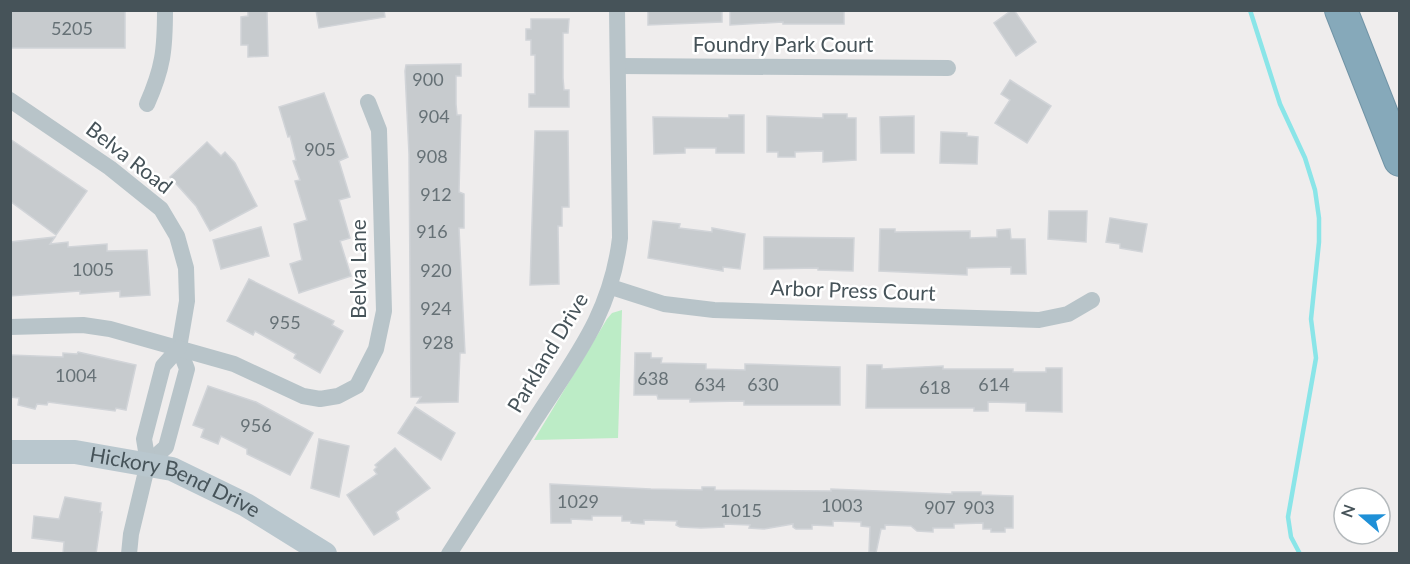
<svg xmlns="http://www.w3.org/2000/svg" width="1410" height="564" viewBox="0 0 1410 564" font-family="Lato,sans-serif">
  <rect width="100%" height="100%" fill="#efeded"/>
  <polygon fill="#bcecc6" points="622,310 618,438 534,440 607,319 612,313"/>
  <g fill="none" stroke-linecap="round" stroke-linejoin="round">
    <polyline stroke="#8ae5e8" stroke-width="4.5" points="1250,10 1280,104 1305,158 1315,190 1319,218 1319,242 1311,319 1316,358 1288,517 1291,537 1300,554"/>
  </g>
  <g fill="#c7cbce" stroke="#d1d4d8" stroke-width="1.5">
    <rect x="10" y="10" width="115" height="38"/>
    <polygon points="248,10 267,10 268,56 248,57 248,45 241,45 241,17 248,16"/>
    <polygon points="316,10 384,10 385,17 319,28"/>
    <polygon points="648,10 722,10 722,22 648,25"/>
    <polygon points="730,10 844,10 844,24 783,24 783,22 730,25"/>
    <polygon points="1012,10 1014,10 1036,42 1016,56 994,23"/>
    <polygon points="531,19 569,19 568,33 563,33 563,78 564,90 569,90 569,107 529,107 529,94 535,94 535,55 531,55 531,40 526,40 526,29 531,29"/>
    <polygon points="461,64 461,76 456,76 456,104 457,115 461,115 459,192 464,194 464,228 459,228 465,353 460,353 458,402 417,403 421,397 411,397 409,154 405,71 406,65"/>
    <polygon points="1010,80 1051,106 1027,143 995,123 1010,100 1001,94"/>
    <polygon points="324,93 348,157 339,161 350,197 339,200 350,238 340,241 351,276 299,293 290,264 302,260 294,224 307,220 295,181 300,180 293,161 296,160 290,136 288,137 279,107"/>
    <polygon points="823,114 847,114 847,118 856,118 856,160 823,162 823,151 795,152 795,157 778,157 778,152 767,152 767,116 823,118"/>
    <polygon points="729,115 744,115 744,153 716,153 716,148 685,148 685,153 654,154 653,117 729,118"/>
    <polygon points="914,116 914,153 881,153 880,117"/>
    <polygon points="535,131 568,131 569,207 562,207 562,226 558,226 559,284 530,285"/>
    <polygon points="941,132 967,133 967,136 978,137 977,164 940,163"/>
    <polygon points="10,139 87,191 56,235 10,201"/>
    <polygon points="207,142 221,156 225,152 235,163 257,206 210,231 196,206 170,177"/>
    <polygon points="1049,211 1087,211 1086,242 1048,239"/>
    <polygon points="1110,218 1147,224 1142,252 1120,248 1120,244 1106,242"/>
    <polygon points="653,221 680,224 679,228 712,232 712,228 745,234 740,269 723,267 723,271 648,258"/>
    <polygon points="261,227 269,256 221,269 213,240"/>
    <polygon points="880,229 895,229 895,232 970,231 970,238 997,237 997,230 1010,229 1011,239 1025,239 1026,274 1011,274 1011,267 967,268 967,275 879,271"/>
    <polygon points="55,237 50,244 68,242 68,247 107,244 107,251 147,250 150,295 120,297 120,291 80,294 80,291 10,296 10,242"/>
    <polygon points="764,237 854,238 853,271 818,270 818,268 764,269"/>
    <polygon points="249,279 334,321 332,325 343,331 320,373 294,358 296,354 255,331 253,335 227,321"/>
    <polygon points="78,352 136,365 126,410 116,408 115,411 48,402 47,405 37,404 35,409 18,405 19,398 10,397 10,355 63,357 63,353 77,354"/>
    <polygon points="635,353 651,353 651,358 662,358 661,363 706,364 706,369 745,370 745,364 840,367 840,405 744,405 744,401 690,402 690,399 658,399 657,395 634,395"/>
    <polygon points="867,365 882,365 882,369 943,366 943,369 1013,369 1013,372 1046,372 1046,368 1062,368 1062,412 1026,411 1026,403 988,402 988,411 974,411 974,408 866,408"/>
    <polygon points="208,386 256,402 313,433 290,475 247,454 247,449 221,436 218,444 201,437 204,429 193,425"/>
    <polygon points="415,407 455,433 441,460 398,433"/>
    <polygon points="319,439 349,446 339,497 311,488"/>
    <polygon points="395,448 430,488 396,512 399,519 374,535 347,495 377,474 374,470 377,467 375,465"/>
    <polygon points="550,484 651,489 702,490 702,487 715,487 715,490 831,491 831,489 952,494 952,492 981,492 981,495 1013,496 1013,528 1005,528 1005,532 991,532 991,529 983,529 983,523 954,524 954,528 933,528 933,532 917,531 911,526 885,525 885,529 881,529 876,553 869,552 870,527 861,526 861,522 833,521 833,526 812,525 812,529 796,529 793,527 793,524 764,529 749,528 750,525 724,524 724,527 701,528 680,527 676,525 677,521 644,520 644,524 631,523 631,521 622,521 622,516 592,516 592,520 571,519 571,523 551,523"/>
    <polygon points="65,497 101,503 100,512 102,512 96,554 63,554 64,542 32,538 34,516 59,519"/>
  </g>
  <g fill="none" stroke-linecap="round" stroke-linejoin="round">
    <defs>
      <polyline id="highway" points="1341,10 1400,160"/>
    </defs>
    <use href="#highway" stroke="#7194a6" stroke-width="34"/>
    <g stroke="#b8c4c9" stroke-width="16">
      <polyline points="618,66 948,68"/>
      <polyline points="10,100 110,168 161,209 177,236 186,268 187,301 179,348 187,369 166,447 148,463"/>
      <path d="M147,104C163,68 165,50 165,10"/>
      <polyline points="611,287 664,304 714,310 1039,320 1068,314 1092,300"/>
      <polyline points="10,327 83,325 110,329 234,364 303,396 320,399 338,396 357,386 376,349 384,311 379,130 368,102"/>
      <polyline points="129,554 131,534 148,463 144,439 163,366 179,348"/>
      <path d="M449,554C478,508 507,463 536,418C576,356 611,313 620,238L617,10"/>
    </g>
    <path stroke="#b9c7ce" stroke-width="24" id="s1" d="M10,452H75L172,469L246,505L325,554"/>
    <use href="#highway" stroke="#86a9ba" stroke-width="32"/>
  </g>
  <g text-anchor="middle" stroke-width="5" stroke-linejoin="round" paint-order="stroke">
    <g font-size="18" fill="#667176">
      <text x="72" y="35">5205</text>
      <text x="428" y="86">900</text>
      <text x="434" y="123">904</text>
      <text x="320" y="156">905</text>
      <text x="432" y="163">908</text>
      <text x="436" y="201">912</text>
      <text x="432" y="238">916</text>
      <text x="93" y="276">1005</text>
      <text x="436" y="277">920</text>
      <text x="436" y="315">924</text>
      <text x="285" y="329">955</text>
      <text x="438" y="349">928</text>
      <text x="76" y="382">1004</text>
      <text x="653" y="385">638</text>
      <text x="710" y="391">634</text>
      <text x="763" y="391">630</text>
      <text x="994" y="391">614</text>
      <text x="935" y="394">618</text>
      <text x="256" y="432">956</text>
      <text x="578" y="508">1029</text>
      <text x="842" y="512">1003</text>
      <text x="940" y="514">907</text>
      <text x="979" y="514">903</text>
      <text x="741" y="517">1015</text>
    </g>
    <g font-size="21" fill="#465359" stroke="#fff">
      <text x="783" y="52">Foundry Park Court</text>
      <text transform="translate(129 158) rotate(38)" y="7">Belva Road</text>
      <text transform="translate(359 269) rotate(-90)" y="7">Belva Lane</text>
      <text transform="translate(853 291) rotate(2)" y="7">Arbor Press Court</text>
      <text transform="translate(548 353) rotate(-59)" y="7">Parkland Drive</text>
      <text dy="7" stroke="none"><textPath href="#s1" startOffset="170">Hickory Bend Drive</textPath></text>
    </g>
  </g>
  <rect width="1410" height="564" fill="none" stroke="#465359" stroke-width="24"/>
  <g transform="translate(1362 516) rotate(290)"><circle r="28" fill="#ffffff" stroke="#b5babd" stroke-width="1.5"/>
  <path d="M0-4.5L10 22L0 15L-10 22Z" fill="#1f90d7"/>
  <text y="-9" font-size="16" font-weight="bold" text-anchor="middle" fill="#465359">N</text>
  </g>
</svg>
